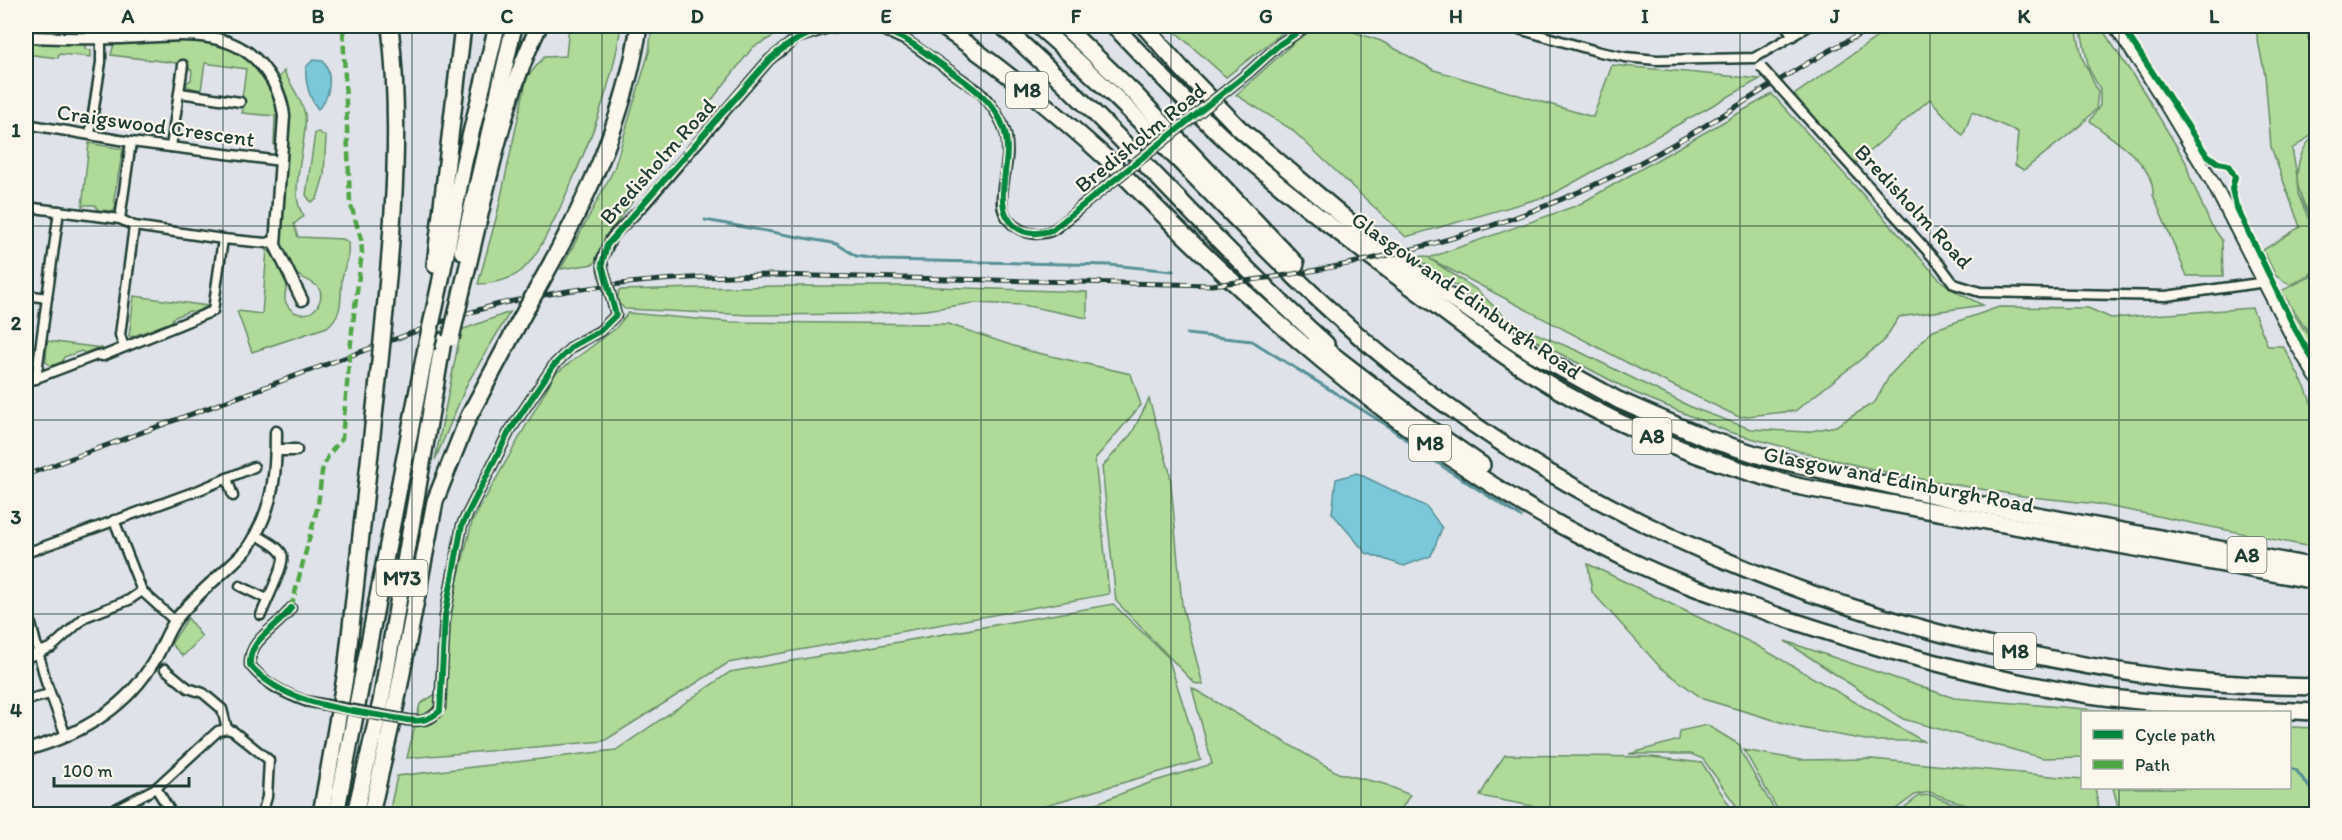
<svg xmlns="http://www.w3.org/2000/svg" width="2342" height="840" viewBox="0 0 2342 840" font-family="Itim,sans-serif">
  <rect width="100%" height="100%" fill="#dfe3e9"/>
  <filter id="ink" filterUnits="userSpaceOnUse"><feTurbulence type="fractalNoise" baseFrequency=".0167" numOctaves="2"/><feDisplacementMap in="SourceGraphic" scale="12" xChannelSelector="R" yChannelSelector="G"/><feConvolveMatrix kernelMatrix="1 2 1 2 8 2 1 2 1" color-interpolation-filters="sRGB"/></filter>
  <g filter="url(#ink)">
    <g fill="#afda98" stroke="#678c66" stroke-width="1.5">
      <path d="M569,26H621C612,90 587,149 560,208C551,226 537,258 521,271C510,280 493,284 478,284L497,215L527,77L544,57L566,56Z"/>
      <polygon points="652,26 793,26 753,47 606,236 594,264 561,269 614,169 649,52"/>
      <polygon points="1169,26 1291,26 1226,77"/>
      <polygon points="1312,26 1336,26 1381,41 1434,70 1593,117 1612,65 1760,79 1551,195 1406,237 1291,129 1236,95"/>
      <polygon points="1902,26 1982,26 1985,31 2000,26 2076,26 2082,57 2098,92 2096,109 2081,125 2024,170 2015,165 2018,132 1972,112 1963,136 1930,99 1855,164 1794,95 1883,33"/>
      <path d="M2080,26H2100L2144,92L2186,162L2190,177L2210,223L2222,240L2223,276H2187L2153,195C2155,162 2112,140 2090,121L2100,105V89L2089,69Z"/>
      <polygon points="2255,26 2309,26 2308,38 2316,60 2316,132 2292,149 2297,175 2298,194 2316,236 2316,267 2309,276 2290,285 2276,276 2263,250 2300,227 2271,147 2265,75"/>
      <path d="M189,41C229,41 269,65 276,107C278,120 277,133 276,146L274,145L275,116L242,113L245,99L242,98L246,69L205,63L201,90L188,87L186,83L191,80L192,71L185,64L111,55L114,43Z"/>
      <polygon points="26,42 85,44 85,49 91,50 91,57 59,54 58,58 26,54"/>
      <path d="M284,71C290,84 302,100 305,114C309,142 286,194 304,216L294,224L298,237L343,239L348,242C350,262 344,263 342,279C340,298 344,314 327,327L252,352L237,311L262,314L267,249C274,256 288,274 287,285C286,292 283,296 286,303C292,317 313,318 319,303C327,285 308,281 297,275L279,243L289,122L287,103L278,79Z"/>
      <polygon points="1772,94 1941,281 1960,294 1983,305 1899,317 1883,342 1795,411 1739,417 1643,371 1430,259 1477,290 1511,323 1578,351 1693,408 1751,429 1806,432 1836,426 1875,402 1890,375 1933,330 1999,307 2088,308 2111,318 2252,308 2268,346 2283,346 2306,389 2316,415 2316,548 2097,504 2023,496 1903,476 1821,457 1729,432 1633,392 1536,341 1415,257 1425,256 1429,258 1578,205"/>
      <polygon points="319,132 326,137 324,175 317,199 311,202 306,195 315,133"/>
      <path d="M2316,135V231C2311,216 2301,202 2298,186C2295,168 2301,145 2316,135Z"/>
      <polygon points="89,143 123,149 114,199 116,206 114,211 98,210 95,205 85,205 82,207"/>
      <polygon points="2316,270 2316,343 2281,291 2310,277"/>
      <polygon points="776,286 907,286 1087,292 1087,318 1023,305 974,303 926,310 868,314 751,315 625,309 617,302 619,290"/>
      <polygon points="2281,294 2316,347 2316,360 2315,359"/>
      <polygon points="134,296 208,306 195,313 189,311 173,318 172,322 131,337 129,336"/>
      <polygon points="510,312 468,382 435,460 461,330"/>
      <polygon points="628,313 731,322 948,324 1029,351 1131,374 1141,405 1095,459 1109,594 728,663 604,741 407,758 420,704 445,688 448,619 472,522 555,374 615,329"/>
      <polygon points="47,341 102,348 103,349 97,348 85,353 81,351 64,357 62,362 51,366 46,362"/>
      <polygon points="1149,399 1170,473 1182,605 1203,685 1194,683 1116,601 1102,467 1132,433"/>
      <polygon points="1588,564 1756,645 1923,741 1871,741 1801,728 1703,699 1660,667 1592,592"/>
      <polygon points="1113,604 1168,657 1201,760 1050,804 1022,814 389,814 397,776 616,750 730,672"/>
      <polygon points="188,618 202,637 183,656 171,644"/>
      <polygon points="1785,641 1954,698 2121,712 2082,712 2082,757 2043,758 1903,719"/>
      <polygon points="1192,688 1338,773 1384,784 1410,795 1398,814 1068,814 1152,782 1212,764"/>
      <polygon points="1707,725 1740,745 1742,754 1777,814 1742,814 1703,759 1691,754 1629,754 1679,740 1680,731"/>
      <polygon points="2290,727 2316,728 2316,814 2156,814 2153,812 2120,814 2113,788 2290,788"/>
      <polygon points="1744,750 1800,760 1872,759 2082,779 2082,788 2095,788 2100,814 1992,814 1929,792 1915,795 1889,814 1780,814"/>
      <polygon points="1505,755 1652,757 1702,763 1735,814 1574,814 1480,796 1494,771"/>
      <polygon points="1930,795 1984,814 1896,814 1919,796"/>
    </g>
    <g fill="#7ac8d9" stroke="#569097" stroke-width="1.5">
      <path d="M313,60L323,61C333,74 331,98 318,109C309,98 305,82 306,67Z"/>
      <polygon points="1357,473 1427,507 1442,528 1431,556 1404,566 1366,553 1332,513 1336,479"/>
    </g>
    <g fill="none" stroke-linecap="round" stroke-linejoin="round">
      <g stroke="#569097" stroke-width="3">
        <polyline points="705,220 837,244 856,256 884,260 1110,265 1173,271"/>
        <polyline points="1187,334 1252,341 1385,424 1445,468 1521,517"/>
        <polyline points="2290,768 2296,770 2316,796"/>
      </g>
      <defs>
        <g id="street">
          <polyline points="1508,26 1600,52 1625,57 1657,60 1754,58 1809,26"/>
          <polyline points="1786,26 1793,36"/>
          <polyline points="27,37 27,26"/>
          <polyline points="1248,73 1280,44 1307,26"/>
          <polyline points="1780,88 1940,265 1954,284 1980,292 2166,296 2266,282"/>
          <polyline points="180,93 240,102"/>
          <polyline points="26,124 131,142 281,161"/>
          <polyline points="90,134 101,62 101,39"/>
          <polyline points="171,147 183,65"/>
          <polyline points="26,207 120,219 134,226 223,239"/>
          <polyline points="120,219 131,142"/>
          <path d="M603,269L602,259L612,237L643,206L769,60L797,38L828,28L847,26L871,27L885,31L909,42L980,92C991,104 1002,118 1006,135C1011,162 1001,180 1002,204C1004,226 1030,240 1051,231C1063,225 1073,213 1083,205"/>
          <polyline points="26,295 47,298 59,211"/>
          <polyline points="124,347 120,335 134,226"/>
          <polyline points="36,379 47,298"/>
          <polyline points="26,382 97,355 103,356 213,311 223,239 266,243 274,241"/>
          <polyline points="227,478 233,496"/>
          <polyline points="114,520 142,591 175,621"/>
          <path d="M255,534C263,539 278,546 282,554C287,561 265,604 261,615"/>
          <polyline points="26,553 199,490 254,467"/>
          <polyline points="240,586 267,599"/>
          <polyline points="26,605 46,682 66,736"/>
          <path d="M291,608C278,628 248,639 250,665C265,684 284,693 305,701"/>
          <polyline points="26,658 52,647 85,617 129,600 142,591"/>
          <polyline points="165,669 188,688 203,693 222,709 227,729"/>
          <polyline points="26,700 50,694"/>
          <path d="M407,720C421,722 432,721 440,708L445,616L462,525L509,432L554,365L573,346L600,331L616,315L610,293"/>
          <polyline points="156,788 172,814"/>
          <polyline points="106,814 156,788 218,731 227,729 233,731 269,760 267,797 262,814"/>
        </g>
        <g id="secondary">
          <path d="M26,37C57,38 89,39 121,38C171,36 232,24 265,70C276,84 282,99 284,116L275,245L302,300"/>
          <polyline points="276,450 296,450"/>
          <path d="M26,750C77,736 126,709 154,661C163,647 167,630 178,617C197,593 222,575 243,553C249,548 252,540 256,534C274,501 276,470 276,432"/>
        </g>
        <polyline id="primary" points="2115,26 2145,70 2213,183 2295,342 2316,377"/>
        <g id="highway">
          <path d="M941,26C1003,68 1060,116 1115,166"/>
          <path d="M1002,26C1116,126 1214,243 1326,344"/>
          <path d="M1038,26C1164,134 1269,266 1400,370C1614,541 1884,638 2153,676C2207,684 2262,686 2316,687"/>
          <polyline points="1064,26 1134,93 1296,264"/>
          <path d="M1114,26C1151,64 1188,106 1228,142C1285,191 1345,238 1406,283C1447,313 1487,346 1531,373C1613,426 1707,463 1801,487L2316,581"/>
          <polyline points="1144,26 1182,69 1239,128 1371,240 1432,285 1531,352 1618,400 1708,439 1768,458 1955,500 2316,567"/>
          <path d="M1109,160C1244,299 1390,432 1562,526C1604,548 1648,571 1693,587C1723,598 1754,607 1784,618C1884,651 1985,679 2090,695C2165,706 2241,708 2316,712"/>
          <polyline points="462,251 514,26"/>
          <path d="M552,262C593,187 626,111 639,26"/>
          <polyline points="435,265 463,26"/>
          <polyline points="440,284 464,162 497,26"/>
          <path d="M462,290C484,204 500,105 539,26"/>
          <path d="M385,311C394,216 401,121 390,26"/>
          <polyline points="1316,342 1424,425 1482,465"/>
          <polyline points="321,814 346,672 379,371"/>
          <polyline points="336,814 426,348"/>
          <polyline points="355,814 381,702 443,341"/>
          <polyline points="371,814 396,704 435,501 469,416 518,324"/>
        </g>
      </defs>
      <use href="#street" stroke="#1f3d34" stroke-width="13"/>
      <use href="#secondary" stroke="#1f3d34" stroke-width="15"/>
      <use href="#primary" stroke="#1f3d34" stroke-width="16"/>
      <use href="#highway" stroke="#1f3d34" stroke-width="20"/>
      <use href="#street" stroke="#fbf7ec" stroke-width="8"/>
      <use href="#secondary" stroke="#fbf7ec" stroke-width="10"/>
      <use href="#primary" stroke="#fbf7ec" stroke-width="12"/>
      <use href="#highway" stroke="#fbf7ec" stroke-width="15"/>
      <defs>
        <path id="rail" d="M26,475L447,320C469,313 491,305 513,301C599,283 685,276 772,275L1212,285C1361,269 1508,232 1641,162C1722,120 1795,65 1877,26"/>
      </defs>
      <use href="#rail" stroke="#1f3d34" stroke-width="5"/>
      <use href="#rail" stroke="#fbf7ec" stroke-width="3" stroke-dasharray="9" stroke-linecap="butt"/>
      <defs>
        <g id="street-bridge">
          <polyline points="1761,67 1780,88"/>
          <polyline points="1083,205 1248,73"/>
          <polyline points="603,269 610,293"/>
          <polyline points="305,701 407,720"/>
        </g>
        <g id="highway-bridge">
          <polyline points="518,324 552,262"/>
          <polyline points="451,338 462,290"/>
          <polyline points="426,348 440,284"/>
          <polyline points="379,371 385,311"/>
        </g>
      </defs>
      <use href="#street-bridge" stroke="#1f3d34" stroke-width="13" stroke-linecap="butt"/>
      <use href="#highway-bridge" stroke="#1f3d34" stroke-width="20" stroke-linecap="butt"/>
      <use href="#street-bridge" stroke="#fbf7ec" stroke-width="8"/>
      <use href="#highway-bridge" stroke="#fbf7ec" stroke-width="15"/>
      <polyline stroke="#4fa644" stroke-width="4.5" stroke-dasharray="9 4.5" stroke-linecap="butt" points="291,608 318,505 322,471 328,456 342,438 352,331 362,252 361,239 350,202 343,28"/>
      <defs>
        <g id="cycleway">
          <polyline points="2122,26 2206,154 2218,163 2228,165 2235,177 2232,189 2236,206 2295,329 2316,365"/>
          <path d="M291,608C278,628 248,639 250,665C286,708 355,710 407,720C421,722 429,720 440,711L445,616L462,525L509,432L554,365L573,346L600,331L616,315L602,264L607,245L769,60C805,27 853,14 900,37C917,45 933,59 949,70C971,86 995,101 1004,129C1014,159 994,196 1008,218C1017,234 1036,236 1052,230L1248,73L1280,44L1307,26"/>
        </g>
      </defs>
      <use href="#cycleway" stroke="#fbf7ec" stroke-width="10"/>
      <use href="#cycleway" stroke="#00873e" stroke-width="6"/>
    </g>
  </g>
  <path fill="none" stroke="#1f3d34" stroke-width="1.5" stroke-opacity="0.55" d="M223,26V814M412,26V814M602,26V814M792,26V814M981,26V814M1171,26V814M1361,26V814M1550,26V814M1740,26V814M1930,26V814M2119,26V712M26,226H2316M26,420H2316M26,614H2316M2119,788V814"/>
  <g text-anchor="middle" stroke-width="4.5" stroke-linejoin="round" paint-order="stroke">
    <g fill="#fbf7ec" stroke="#61756b" stroke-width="1.5">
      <rect x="1006" y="72" width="42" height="36" rx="4.5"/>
      <rect x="1632.5" y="418" width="39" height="36" rx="4.5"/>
      <rect x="1409" y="425" width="42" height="36" rx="4.5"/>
      <rect x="2227.5" y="537" width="39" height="36" rx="4.5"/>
      <rect x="376.5" y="560" width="51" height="36" rx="4.5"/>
      <rect x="1994" y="633" width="42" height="36" rx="4.5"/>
    </g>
    <g font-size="21" font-weight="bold" fill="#1f3d34">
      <text x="1027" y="97">M8</text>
      <text x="1652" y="443">A8</text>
      <text x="1430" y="450">M8</text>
      <text x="2247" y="562">A8</text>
      <text x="402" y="585">M73</text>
      <text x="2015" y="658">M8</text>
    </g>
    <g font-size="22" fill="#1f3d34" stroke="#fbf7ec">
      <text transform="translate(156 125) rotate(8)" y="8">Craigswood Crescent</text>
      <text transform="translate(1140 137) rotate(-39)" y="8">Bredisholm Road</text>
      <text transform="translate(657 161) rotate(-48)" y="8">Bredisholm Road</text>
      <text transform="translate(1914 206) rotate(47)" y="8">Bredisholm Road</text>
      <text transform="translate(1467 295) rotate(35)" y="8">Glasgow and Edinburgh Road</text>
      <text transform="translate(1899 479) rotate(11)" y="8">Glasgow and Edinburgh Road</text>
    </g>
  </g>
  <rect width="2342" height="840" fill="none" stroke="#fbf7ec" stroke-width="66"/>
  <rect x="2081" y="711" width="210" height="78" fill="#fbf7ec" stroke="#a3ada2" stroke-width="1.5"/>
  <rect x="2093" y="730" width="30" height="9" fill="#00873e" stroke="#a3ada2" stroke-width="1.5"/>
  <text x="2135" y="741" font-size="18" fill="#1f3d34">Cycle path</text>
  <rect x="2093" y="760" width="30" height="9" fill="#4fa644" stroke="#a3ada2" stroke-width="1.5"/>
  <text x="2135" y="771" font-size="18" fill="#1f3d34">Path</text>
  <path d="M54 777v9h135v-9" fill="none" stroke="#1f3d34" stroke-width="3"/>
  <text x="63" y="777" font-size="18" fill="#1f3d34" stroke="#fbf7ec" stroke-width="4.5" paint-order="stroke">100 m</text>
  <rect x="33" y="33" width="2276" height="774" fill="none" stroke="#1f3d34" stroke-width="2"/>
  <g font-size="20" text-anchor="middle" font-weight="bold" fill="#1f3d34">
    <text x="128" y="23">A</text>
    <text x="318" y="23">B</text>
    <text x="507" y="23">C</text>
    <text x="697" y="23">D</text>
    <text x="886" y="23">E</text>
    <text x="1076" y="23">F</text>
    <text x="1266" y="23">G</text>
    <text x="1456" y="23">H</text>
    <text x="1645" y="23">I</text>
    <text x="1835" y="23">J</text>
    <text x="2024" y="23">K</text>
    <text x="2214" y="23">L</text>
    <text x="16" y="137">1</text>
    <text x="16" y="330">2</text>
    <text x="16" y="524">3</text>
    <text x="16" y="717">4</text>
  </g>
</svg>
